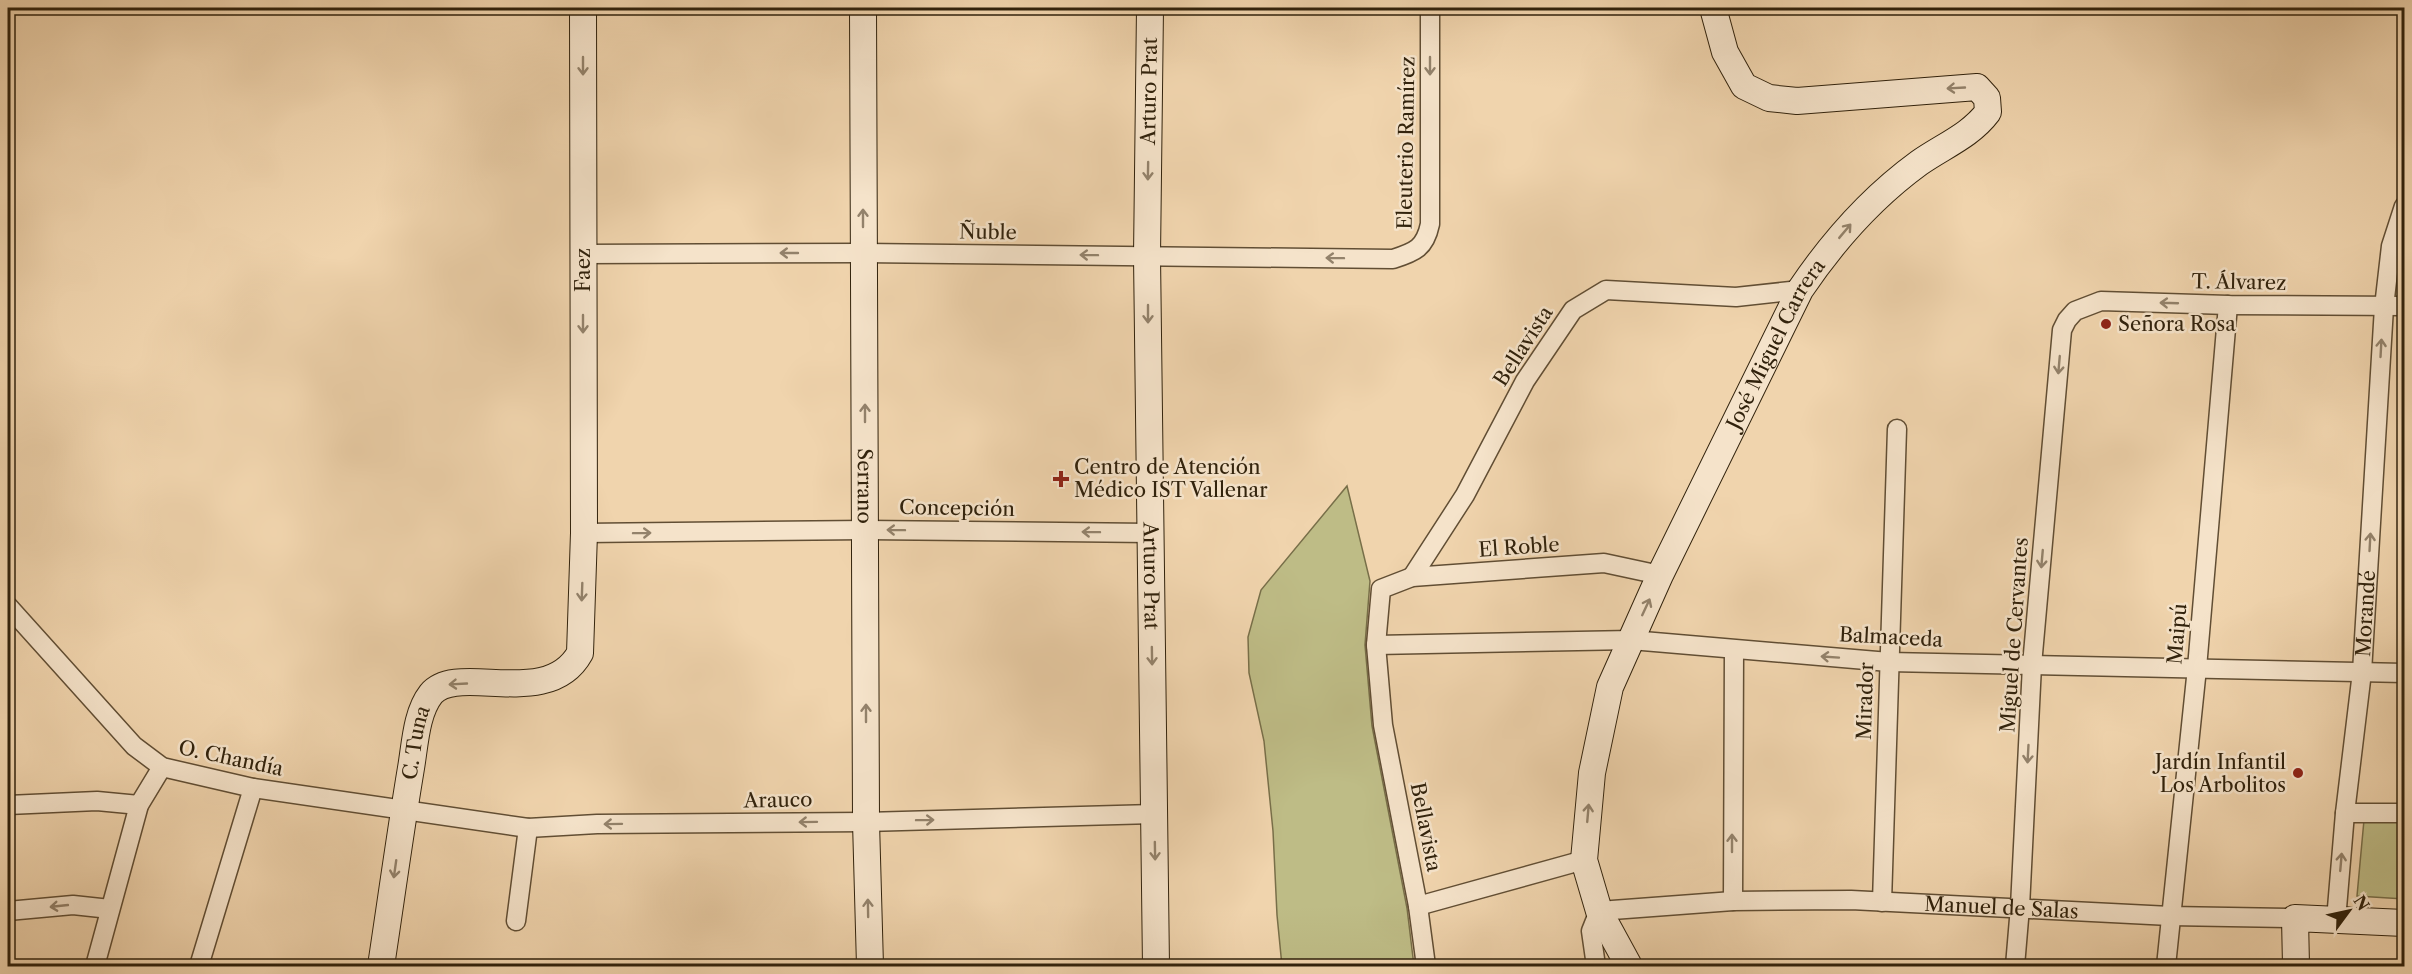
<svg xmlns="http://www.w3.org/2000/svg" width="2412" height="974" viewBox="0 0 2412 974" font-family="'Libre Caslon Text',serif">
  <rect width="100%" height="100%" fill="#f0d4ad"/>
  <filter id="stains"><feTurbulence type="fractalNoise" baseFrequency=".00333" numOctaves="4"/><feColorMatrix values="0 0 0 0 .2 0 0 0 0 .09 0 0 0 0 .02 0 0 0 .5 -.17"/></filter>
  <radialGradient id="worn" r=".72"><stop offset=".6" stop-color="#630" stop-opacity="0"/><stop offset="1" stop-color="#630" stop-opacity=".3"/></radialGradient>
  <g fill="#bebc86" stroke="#786f49" stroke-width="1.5">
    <polygon points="1347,486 1370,581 1365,645 1372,726 1407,908 1414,966 1282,966 1277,915 1273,831 1264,741 1249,673 1248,637 1261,590"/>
    <polygon points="2404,819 2404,899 2357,896 2364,820"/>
  </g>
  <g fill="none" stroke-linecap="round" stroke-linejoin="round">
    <defs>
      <g id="street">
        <path d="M583,254L863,253L1393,259C1415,252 1425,248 1430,224V8"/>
        <polyline points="584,533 866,530 1150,533"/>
        <polyline points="1412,577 1465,495 1525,381 1573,310 1606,290 1736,297 1800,290"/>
        <polyline points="8,606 134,746 162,767 253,788 528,828 597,824 866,822 1154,814"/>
        <polyline points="1376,645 1631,640 1889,662 2404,673"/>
        <polyline points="8,805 97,801 139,805"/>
        <polyline points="2345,813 2404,813"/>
        <polyline points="1733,901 1734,650"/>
        <polyline points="1882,902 1897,429"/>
        <polyline points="1418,906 1584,860"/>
        <polyline points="8,911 73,905 110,909"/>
        <path id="s1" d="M2336,920L2345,813L2362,672L2384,307L2391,246L2404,206"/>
        <polyline points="516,921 528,828"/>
        <polyline points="95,966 139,805 162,767"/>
        <polyline points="199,966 253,788"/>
        <polyline points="1426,966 1418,906 1383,725 1376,645 1381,589 1412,577 1604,563 1660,575"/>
        <path id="s2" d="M1596,966L1591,931L1599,911L1733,901L1851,900L2170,916L2295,918"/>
        <polyline points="2015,966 2020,907 2032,665 2062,330 2067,320 2075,311 2101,301 2228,305 2404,306"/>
        <polyline points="2166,966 2197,668 2228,305"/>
      </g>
      <g id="secondary">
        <path id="s3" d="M863,8L866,822L870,966"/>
        <path id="s4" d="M1150,8L1147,256L1156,966"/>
        <path id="s5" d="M381,966C391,900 400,834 411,768C415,745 416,713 431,694C457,662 548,711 580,653L584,533L583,8"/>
        <path id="s6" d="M1629,966L1599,911L1584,860L1592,773L1610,687L1660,575L1800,290C1833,241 1871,198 1919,163C1943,146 1970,136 1988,112L1987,98L1977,87L1797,101L1769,98L1744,86L1725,52L1713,8"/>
        <polyline points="2296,966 2295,918 2404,923"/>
      </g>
    </defs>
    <use href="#street" stroke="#614e34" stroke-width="21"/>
    <use href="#secondary" stroke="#31220c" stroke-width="28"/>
    <use href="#street" stroke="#f5e3ca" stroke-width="18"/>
    <use href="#secondary" stroke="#f5e3ca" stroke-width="26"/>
  </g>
  <defs><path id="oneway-shaft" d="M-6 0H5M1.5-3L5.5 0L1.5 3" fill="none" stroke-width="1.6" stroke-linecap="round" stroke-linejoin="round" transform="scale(1.5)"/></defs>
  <g stroke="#93826b">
    <use href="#oneway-shaft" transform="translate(583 66) rotate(90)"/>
    <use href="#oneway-shaft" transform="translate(1430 66) rotate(90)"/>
    <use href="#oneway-shaft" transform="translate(1956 88) rotate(177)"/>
    <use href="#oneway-shaft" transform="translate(1148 171) rotate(91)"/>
    <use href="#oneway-shaft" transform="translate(863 218) rotate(-90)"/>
    <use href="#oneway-shaft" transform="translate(1845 231) rotate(-50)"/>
    <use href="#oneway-shaft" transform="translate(789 253) rotate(180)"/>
    <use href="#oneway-shaft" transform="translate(1089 255) rotate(-179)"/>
    <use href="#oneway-shaft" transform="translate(1335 258) rotate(-179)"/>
    <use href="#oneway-shaft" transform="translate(2169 303) rotate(-178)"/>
    <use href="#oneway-shaft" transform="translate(1148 314) rotate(90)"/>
    <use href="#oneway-shaft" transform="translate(583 324) rotate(90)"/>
    <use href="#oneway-shaft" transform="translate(2381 348) rotate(-87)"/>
    <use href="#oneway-shaft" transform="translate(2059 365) rotate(95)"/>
    <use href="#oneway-shaft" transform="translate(865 413) rotate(-90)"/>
    <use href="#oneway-shaft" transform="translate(896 530) rotate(-179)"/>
    <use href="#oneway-shaft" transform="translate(1091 532) rotate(-179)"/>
    <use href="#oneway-shaft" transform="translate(642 533) rotate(-1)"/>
    <use href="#oneway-shaft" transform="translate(2370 542) rotate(-87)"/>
    <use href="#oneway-shaft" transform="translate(2042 559) rotate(95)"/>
    <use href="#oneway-shaft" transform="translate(582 592) rotate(92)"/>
    <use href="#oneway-shaft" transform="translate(1646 607) rotate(-65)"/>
    <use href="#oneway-shaft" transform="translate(1152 656) rotate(89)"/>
    <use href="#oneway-shaft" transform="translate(1830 657) rotate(-176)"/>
    <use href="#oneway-shaft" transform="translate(458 684) rotate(177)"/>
    <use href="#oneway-shaft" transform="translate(866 713) rotate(-90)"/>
    <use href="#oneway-shaft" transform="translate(2028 754) rotate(93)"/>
    <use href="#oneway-shaft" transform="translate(1588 813) rotate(-85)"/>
    <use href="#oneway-shaft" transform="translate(925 820) rotate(-1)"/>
    <use href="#oneway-shaft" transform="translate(808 822) rotate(179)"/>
    <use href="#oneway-shaft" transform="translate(613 824) rotate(179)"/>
    <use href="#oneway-shaft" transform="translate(1732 843) rotate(-90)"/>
    <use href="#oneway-shaft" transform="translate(1155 851) rotate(89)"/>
    <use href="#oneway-shaft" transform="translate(2341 862) rotate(-85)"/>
    <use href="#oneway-shaft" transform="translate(395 869) rotate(98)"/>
    <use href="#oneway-shaft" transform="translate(59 906) rotate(174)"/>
    <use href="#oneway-shaft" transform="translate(868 908) rotate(-91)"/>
  </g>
  <g fill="#8f2418" stroke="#f5e3ca" stroke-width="2">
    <circle cx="2106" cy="324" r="6"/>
    <path d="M1058 470h6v6h6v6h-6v6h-6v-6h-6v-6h6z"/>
    <circle cx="2298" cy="773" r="6"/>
  </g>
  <g text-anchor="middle" stroke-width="5" stroke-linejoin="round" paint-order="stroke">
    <g font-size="20" fill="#31220c" stroke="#f5e3ca">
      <text transform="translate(1149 91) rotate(-89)" y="7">Arturo Prat</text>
      <text transform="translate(1406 143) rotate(-89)" y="7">Eleuterio Ramírez</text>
      <text transform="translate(988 232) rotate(1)" y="7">Ñuble</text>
      <text transform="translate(583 270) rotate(-90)" y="7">Faez</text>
      <text transform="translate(2239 282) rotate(1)" y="7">T. Álvarez</text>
      <text transform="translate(1523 346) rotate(-57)" y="7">Bellavista</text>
      <text dy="7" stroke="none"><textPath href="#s6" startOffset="672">José Miguel Carrera</textPath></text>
      <text dy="7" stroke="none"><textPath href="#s3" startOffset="478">Serrano</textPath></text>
      <text transform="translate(957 508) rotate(1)" y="7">Concepción</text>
      <text transform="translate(1519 547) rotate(-4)" y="7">El Roble</text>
      <text dy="7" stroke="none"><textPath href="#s4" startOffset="568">Arturo Prat</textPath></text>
      <text dy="7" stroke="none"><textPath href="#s1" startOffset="308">Morandé</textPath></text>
      <text transform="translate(2177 634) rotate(-85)" y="7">Maipú</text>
      <text transform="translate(2014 635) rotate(-86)" y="7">Miguel de Cervantes</text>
      <text transform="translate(1891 637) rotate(3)" y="7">Balmaceda</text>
      <text transform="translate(1865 701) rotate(-88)" y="7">Mirador</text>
      <text dy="7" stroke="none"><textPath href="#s5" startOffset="226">C. Tuna</textPath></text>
      <text transform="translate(231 758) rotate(12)" y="7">O. Chandía</text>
      <text transform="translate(778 800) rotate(-1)" y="7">Arauco</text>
      <text transform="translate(1426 827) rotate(79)" y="7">Bellavista</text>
      <text dy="7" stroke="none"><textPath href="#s2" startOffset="460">Manuel de Salas</textPath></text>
    </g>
    <g font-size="20" fill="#31220c" stroke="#f5e3ca" text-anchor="start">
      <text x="2118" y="331">Señora Rosa</text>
      <text x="1074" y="474">Centro de Atención<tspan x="1074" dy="23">Médico IST Vallenar</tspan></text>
      <text x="2286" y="769" text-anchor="end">Jardín Infantil<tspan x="2286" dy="23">Los Arbolitos</tspan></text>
    </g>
  </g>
  <rect width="2412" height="974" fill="none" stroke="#f0d4ad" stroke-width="30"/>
  <rect x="9" y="9" width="2394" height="956" fill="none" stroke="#31220c" stroke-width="3"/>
  <rect x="15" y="15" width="2382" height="944" fill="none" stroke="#31220c" stroke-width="1.5"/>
  <g transform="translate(2349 911) rotate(57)" stroke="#f5e3ca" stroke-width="4.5" paint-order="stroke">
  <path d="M0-4.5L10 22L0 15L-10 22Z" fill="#31220c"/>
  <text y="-9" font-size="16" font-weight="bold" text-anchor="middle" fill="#31220c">N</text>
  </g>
  <rect width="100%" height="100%" filter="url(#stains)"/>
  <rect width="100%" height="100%" fill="url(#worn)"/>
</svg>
